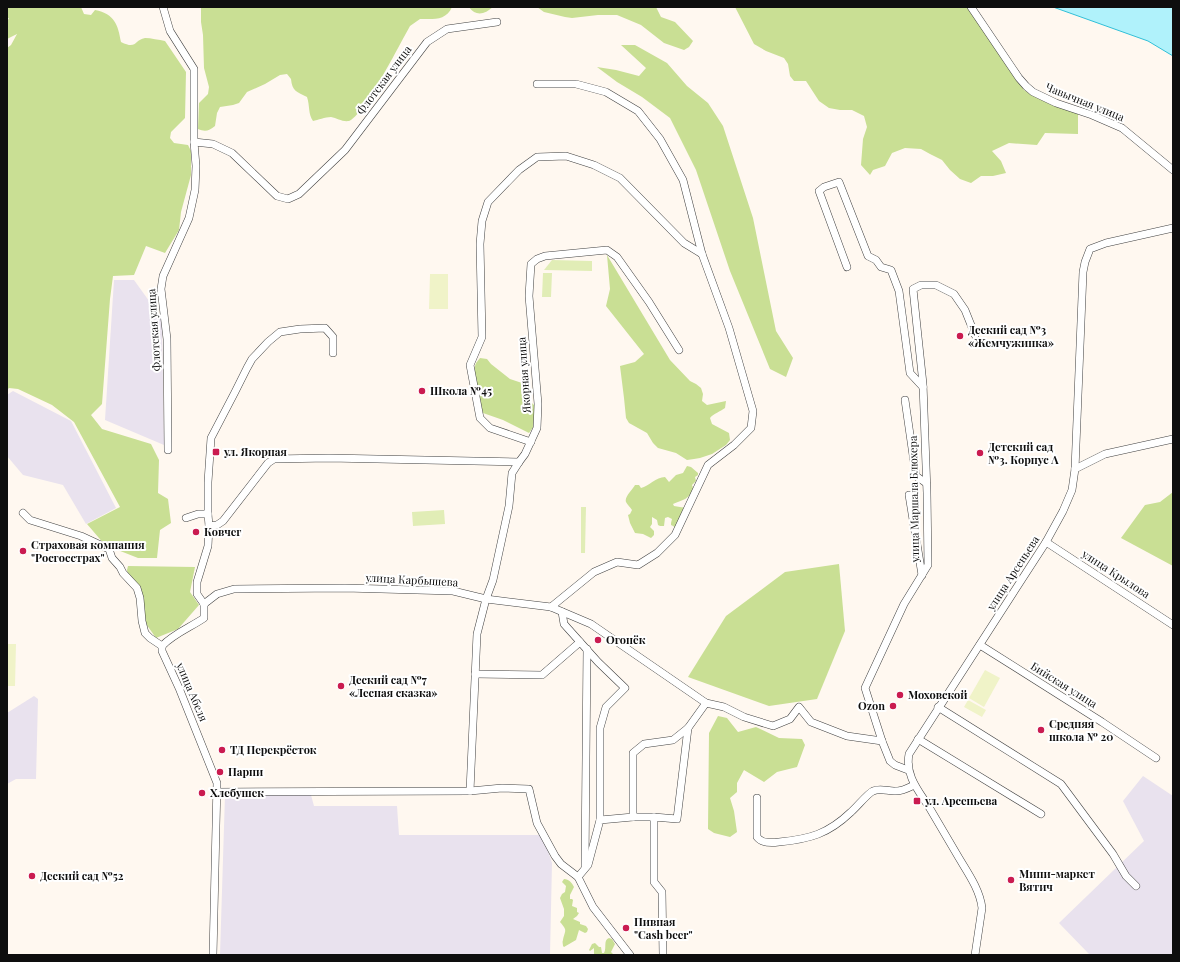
<svg xmlns="http://www.w3.org/2000/svg" width="1180" height="962" viewBox="0 0 1180 962" font-family="'Playfair Display',serif">
  <rect width="100%" height="100%" fill="#fff8f0"/>
  <g fill="#e9e2ee">
    <polygon points="114,280 134,280 162,319 164,445 105,420"/>
    <polygon points="13,391 71,421 116,508 86,524 63,485 23,475 7,456 7,395"/>
    <polygon points="34,696 38,699 36,779 16,779 7,784 7,713"/>
    <polygon points="1143,776 1173,796 1173,955 1088,955 1089,954 1059,923 1144,841 1123,801"/>
    <polygon points="225,795 311,795 314,806 397,806 399,835 543,835 552,863 550,955 220,955"/>
  </g>
  <g fill="#e1edb6">
    <polygon points="552,260 592,261 592,271 544,270"/>
    <polygon points="543,273 552,273 551,297 542,297"/>
    <polygon points="581,507 586,507 585,553 581,553"/>
    <polygon points="444,510 445,524 413,526 412,512"/>
  </g>
  <g fill="#c9df94">
    <path d="M7,7H81L84,14L91,15L95,10C115,14 118,25 121,42C137,50 134,40 145,38C151,38 159,40 165,41L186,72L185,118L171,132L170,138L174,143L188,145L191,151V175L181,212L179,230L165,253L146,246L134,275L113,276L110,299L102,404L91,415L102,429L151,444L159,460L158,493L168,499L171,523L160,530L157,558H138L105,545L87,524L120,507L74,422L52,405L18,389L9,388L7,390V48L11,45L17,34L7,39V22L9,18H7Z"/>
    <path d="M201,7H452C446,21 433,19 420,19L410,26C401,42 363,117 349,121C342,122 337,118 331,117C325,117 318,120 313,121C308,114 310,106 307,97C297,92 292,91 291,79L287,74L280,75L265,84L247,92L239,103L233,105L220,107L217,113L215,126C209,131 205,132 198,129L199,103L208,94L209,87L204,68L203,35L201,22Z"/>
    <path d="M469,7H493C485,14 476,17 469,7Z"/>
    <polygon points="537,7 656,7 661,17 675,22 693,41 689,47 684,50 664,43 641,25 617,15 598,15 572,18 565,17 544,12"/>
    <polygon points="735,7 968,7 1000,56 1024,90 1037,98 1078,114 1078,134 1045,133 1037,145 1009,143 992,151 1001,161 1006,173 993,176 981,176 971,183 960,179 950,170 942,160 930,154 921,149 905,148 892,153 885,166 873,170 870,175 861,165 863,139 867,127 864,116 852,110 840,110 829,108 819,101 806,81 794,81 790,76 788,64 784,58 766,51 754,44"/>
    <polygon points="621,45 635,45 667,63 687,86 708,103 723,126 753,218 776,331 793,358 786,377 770,369 730,271 696,170 670,118 642,97 617,82 597,67 616,70 639,76 646,68"/>
    <path d="M607,255L670,360L690,381L696,384L701,388L703,394L702,401L707,405L726,401L725,408C720,412 714,413 710,418L712,424L729,433L730,440L726,445L712,454L700,458L694,459L687,460L676,453L658,448L653,443L647,433L629,423L626,418L624,398L620,366L635,362L644,354L606,306L610,289Z"/>
    <polygon points="480,358 487,359 491,364 510,379 522,383 521,390 522,396 533,404 537,408 534,426 529,433 503,420 483,413 478,400 474,369 476,363"/>
    <path d="M687,466L691,467L698,473V475L695,477L696,481L692,485L693,488C690,499 683,500 673,504L674,506L686,508L675,527L671,525V523L672,519L668,517L665,518L664,526H660L658,525L657,520L652,517V524L650,527L654,531V535L651,538L643,534L635,533L630,523L628,515L630,514L632,510C630,507 627,504 626,502C624,497 633,489 635,485H639L641,488C649,486 656,477 665,477L669,482L676,475L683,473Z"/>
    <polygon points="1173,492 1173,566 1121,538 1145,505 1160,502"/>
    <polygon points="839,564 845,631 817,699 769,706 688,677 726,616 785,572"/>
    <polygon points="128,566 195,567 190,592 199,605 178,629 156,638 144,621 139,589 128,575 127,570"/>
    <polygon points="718,716 727,718 738,732 756,727 779,738 802,739 805,745 797,767 777,772 764,782 744,770 737,783 737,792 730,798 734,811 737,832 730,837 714,833 708,829 709,733"/>
    <path d="M564,879C569,879 572,883 574,887L570,895V899H572L573,900L572,906L577,908V912L579,913L577,916L573,919L580,922V924L586,926L588,929L587,932L585,933L579,930L576,940L564,947L563,946C563,944 562,942 563,940C565,930 568,931 560,922L564,916V909L560,898L562,894L565,892L566,886L562,882Z"/>
    <path d="M609,938L612,939L615,944L611,952L614,955H597L594,954V948L590,951L589,950L592,944L595,943L599,947H601L602,953H604C607,948 603,940 609,938Z"/>
  </g>
  <g fill="#f0f3c8">
    <polygon points="430,274 448,274 448,309 429,309"/>
    <polygon points="7,644 16,644 15,686 7,686"/>
    <polygon points="985,670 1000,678 984,707 969,698"/>
    <polygon points="968,700 986,710 982,717 964,707"/>
  </g>
  <polygon fill="#b0f2fb" stroke="#31c0d8" points="1053,7 1173,7 1173,56 1148,41"/>
  <g fill="none" stroke-linecap="round" stroke-linejoin="round">
    <defs>
      <g id="minor">
        <polyline points="163,7 170,31 194,69 194,142 196,166 195,190 189,218 163,276 161,289 167,339 168,450"/>
        <polyline points="971,7 1019,78 1026,86 1033,92 1056,103 1092,115 1122,128 1173,170"/>
        <polyline points="537,84 576,84 606,92 638,111 660,139 683,180 702,254 729,328 753,411 751,428 734,445 708,465 675,535 657,553 638,565 617,562 594,572 551,607"/>
        <polyline points="194,142 213,144 232,153 277,196 288,199 299,194 345,150 427,42 447,29 497,22"/>
        <polyline points="847,267 819,191 824,187 839,182 868,256 876,260 881,267 891,270 899,291 910,373 923,387"/>
        <polyline points="905,400 916,476 926,483"/>
        <polyline points="531,442 490,428 480,418 470,365 482,337 480,244 482,221 488,202 519,170 537,157 566,156 594,165 620,178 684,243 702,254"/>
        <polyline points="1075,469 1105,454 1173,439"/>
        <polyline points="909,495 922,575"/>
        <polyline points="23,513 30,520 81,536 109,549 112,558 120,567 123,573 137,588 140,598 142,621 145,633 150,638 162,646"/>
        <polyline points="186,518 198,514 208,514"/>
        <polyline points="209,526 217,525 223,521 268,463 274,459 329,458 519,462"/>
        <polyline points="1046,542 1173,625"/>
        <polyline points="204,604 217,594 234,589 345,588 453,591 486,599 551,607 591,624 706,703 724,707 744,717 773,726 790,719 799,707 811,722 847,736 882,741"/>
        <polyline points="204,604 197,594 197,582 208,546 209,526 208,514 208,482 211,438 235,392 247,368 252,359 268,342 280,332 300,329 325,328 333,337 333,353"/>
        <polyline points="562,612 564,624 598,662 625,688 606,707 600,728 600,820"/>
        <polyline points="980,645 1102,722 1156,758"/>
        <polyline points="162,646 162,651 179,688 217,783 213,955"/>
        <path d="M162,646C173,634 191,627 204,618V604"/>
        <polyline points="475,674 542,675 580,642"/>
        <polyline points="938,707 1061,784 1113,854 1126,876 1136,886"/>
        <polyline points="918,739 1041,814"/>
        <polyline points="908,770 895,765 890,761 882,741 865,688 904,604 928,565 927,493 923,384 913,289 921,285 936,285 954,294 965,310 975,335"/>
        <polyline points="470,791 477,634 486,599 493,580 509,506 512,473 519,462 525,454 537,428 538,404 529,296 531,264 537,259 545,256 607,250 617,257 649,302 679,350"/>
        <polyline points="217,792 470,791 502,788 529,789 537,823 555,856 561,864 578,877 593,907 630,955"/>
        <path d="M757,798V837C762,844 772,843 779,842C810,839 828,834 851,812C857,807 867,794 873,791C880,788 887,791 894,791C901,792 908,788 914,785"/>
        <polyline points="633,817 654,817"/>
        <polyline points="585,866 587,649"/>
        <polyline points="578,877 588,865 600,820 633,817 633,753 644,744 673,740 688,728"/>
        <polyline points="663,955 662,892 654,882 654,817 677,819 688,728 706,703"/>
        <path d="M975,955L982,908C980,890 968,873 959,858C949,841 939,824 929,807C918,790 905,775 909,754L1046,542L1063,511L1072,490L1075,469L1083,272L1085,262L1090,249L1106,243L1173,228"/>
      </g>
    </defs>
    <use href="#minor" stroke="#414141" stroke-width="8"/>
    <use href="#minor" stroke="#fff" stroke-width="7"/>
  </g>
  <g fill="#ca1b50" stroke="#fff" stroke-width="1.5">
    <circle cx="960" cy="336" r="4"/>
    <circle cx="422" cy="391" r="4"/>
    <rect x="212" y="448" width="8" height="8" rx="2"/>
    <circle cx="980" cy="453" r="4"/>
    <circle cx="196" cy="532" r="4"/>
    <circle cx="23" cy="551" r="4"/>
    <circle cx="598" cy="640" r="4"/>
    <circle cx="341" cy="686" r="4"/>
    <circle cx="900" cy="695" r="4"/>
    <circle cx="893" cy="706" r="4"/>
    <circle cx="1041" cy="730" r="4"/>
    <circle cx="222" cy="750" r="4"/>
    <circle cx="220" cy="772" r="4"/>
    <circle cx="202" cy="793" r="4"/>
    <rect x="913" y="797" width="8" height="8" rx="2"/>
    <circle cx="32" cy="876" r="4"/>
    <circle cx="1011" cy="880" r="4"/>
    <circle cx="626" cy="928" r="4"/>
  </g>
  <g text-anchor="middle" stroke-width="4" stroke-linejoin="round" paint-order="stroke">
    <g font-size="11" fill="#0e0e0e" stroke="#fff">
      <text transform="translate(384 80) rotate(-53)" y="4">Флотская улица</text>
      <text transform="translate(1085 102) rotate(22)" y="4">Чавычная улица</text>
      <text transform="translate(154 330) rotate(-94)" y="4">Флотская улица</text>
      <text transform="translate(524 375) rotate(-94)" y="4">Якорная улица</text>
      <text transform="translate(914 499) rotate(-91)" y="4">улица Маршала Блюхера</text>
      <text transform="translate(1013 573) rotate(-57)" y="4">улица Арсеньева</text>
      <text transform="translate(1116 574) rotate(33)" y="4">улица Крылова</text>
      <text transform="translate(412 580) rotate(3)" y="4">улица Карбышева</text>
      <text transform="translate(1064 685) rotate(32)" y="4">Бийская улица</text>
      <text transform="translate(192 692) rotate(67)" y="4">улица Абеля</text>
    </g>
    <g font-size="11" font-weight="bold" fill="#0e0e0e" stroke="#fff" text-anchor="start">
      <text x="968" y="334">Деский сад №3<tspan x="968" dy="13">«Жемчужинка»</tspan></text>
      <text x="430" y="395">Школа №45</text>
      <text x="988" y="451">Детский сад<tspan x="988" dy="13">№3. Корпус А</tspan></text>
      <text x="224" y="456">ул. Якорная</text>
      <text x="204" y="536">Ковчег</text>
      <text x="31" y="549">Страховая компания<tspan x="31" dy="13">"Росгосстрах"</tspan></text>
      <text x="606" y="644">Огонёк</text>
      <text x="349" y="684">Деский сад №7<tspan x="349" dy="13">«Лесная сказка»</tspan></text>
      <text x="908" y="699">Моховской</text>
      <text x="885" y="710" text-anchor="end">Ozon</text>
      <text x="1049" y="728">Средняя<tspan x="1049" dy="13">школа № 20</tspan></text>
      <text x="230" y="754">ТД Перекрёсток</text>
      <text x="228" y="776">Парни</text>
      <text x="210" y="797">Хлебушек</text>
      <text x="925" y="805">ул. Арсеньева</text>
      <text x="1019" y="878">Мини-маркет<tspan x="1019" dy="13">Вятич</tspan></text>
      <text x="40" y="880">Деский сад №52</text>
      <text x="634" y="926">Пивная<tspan x="634" dy="13">"Cash beer"</tspan></text>
    </g>
  </g>
  <rect width="1180" height="962" fill="none" stroke="#0e0e0e" stroke-width="16"/>
</svg>
